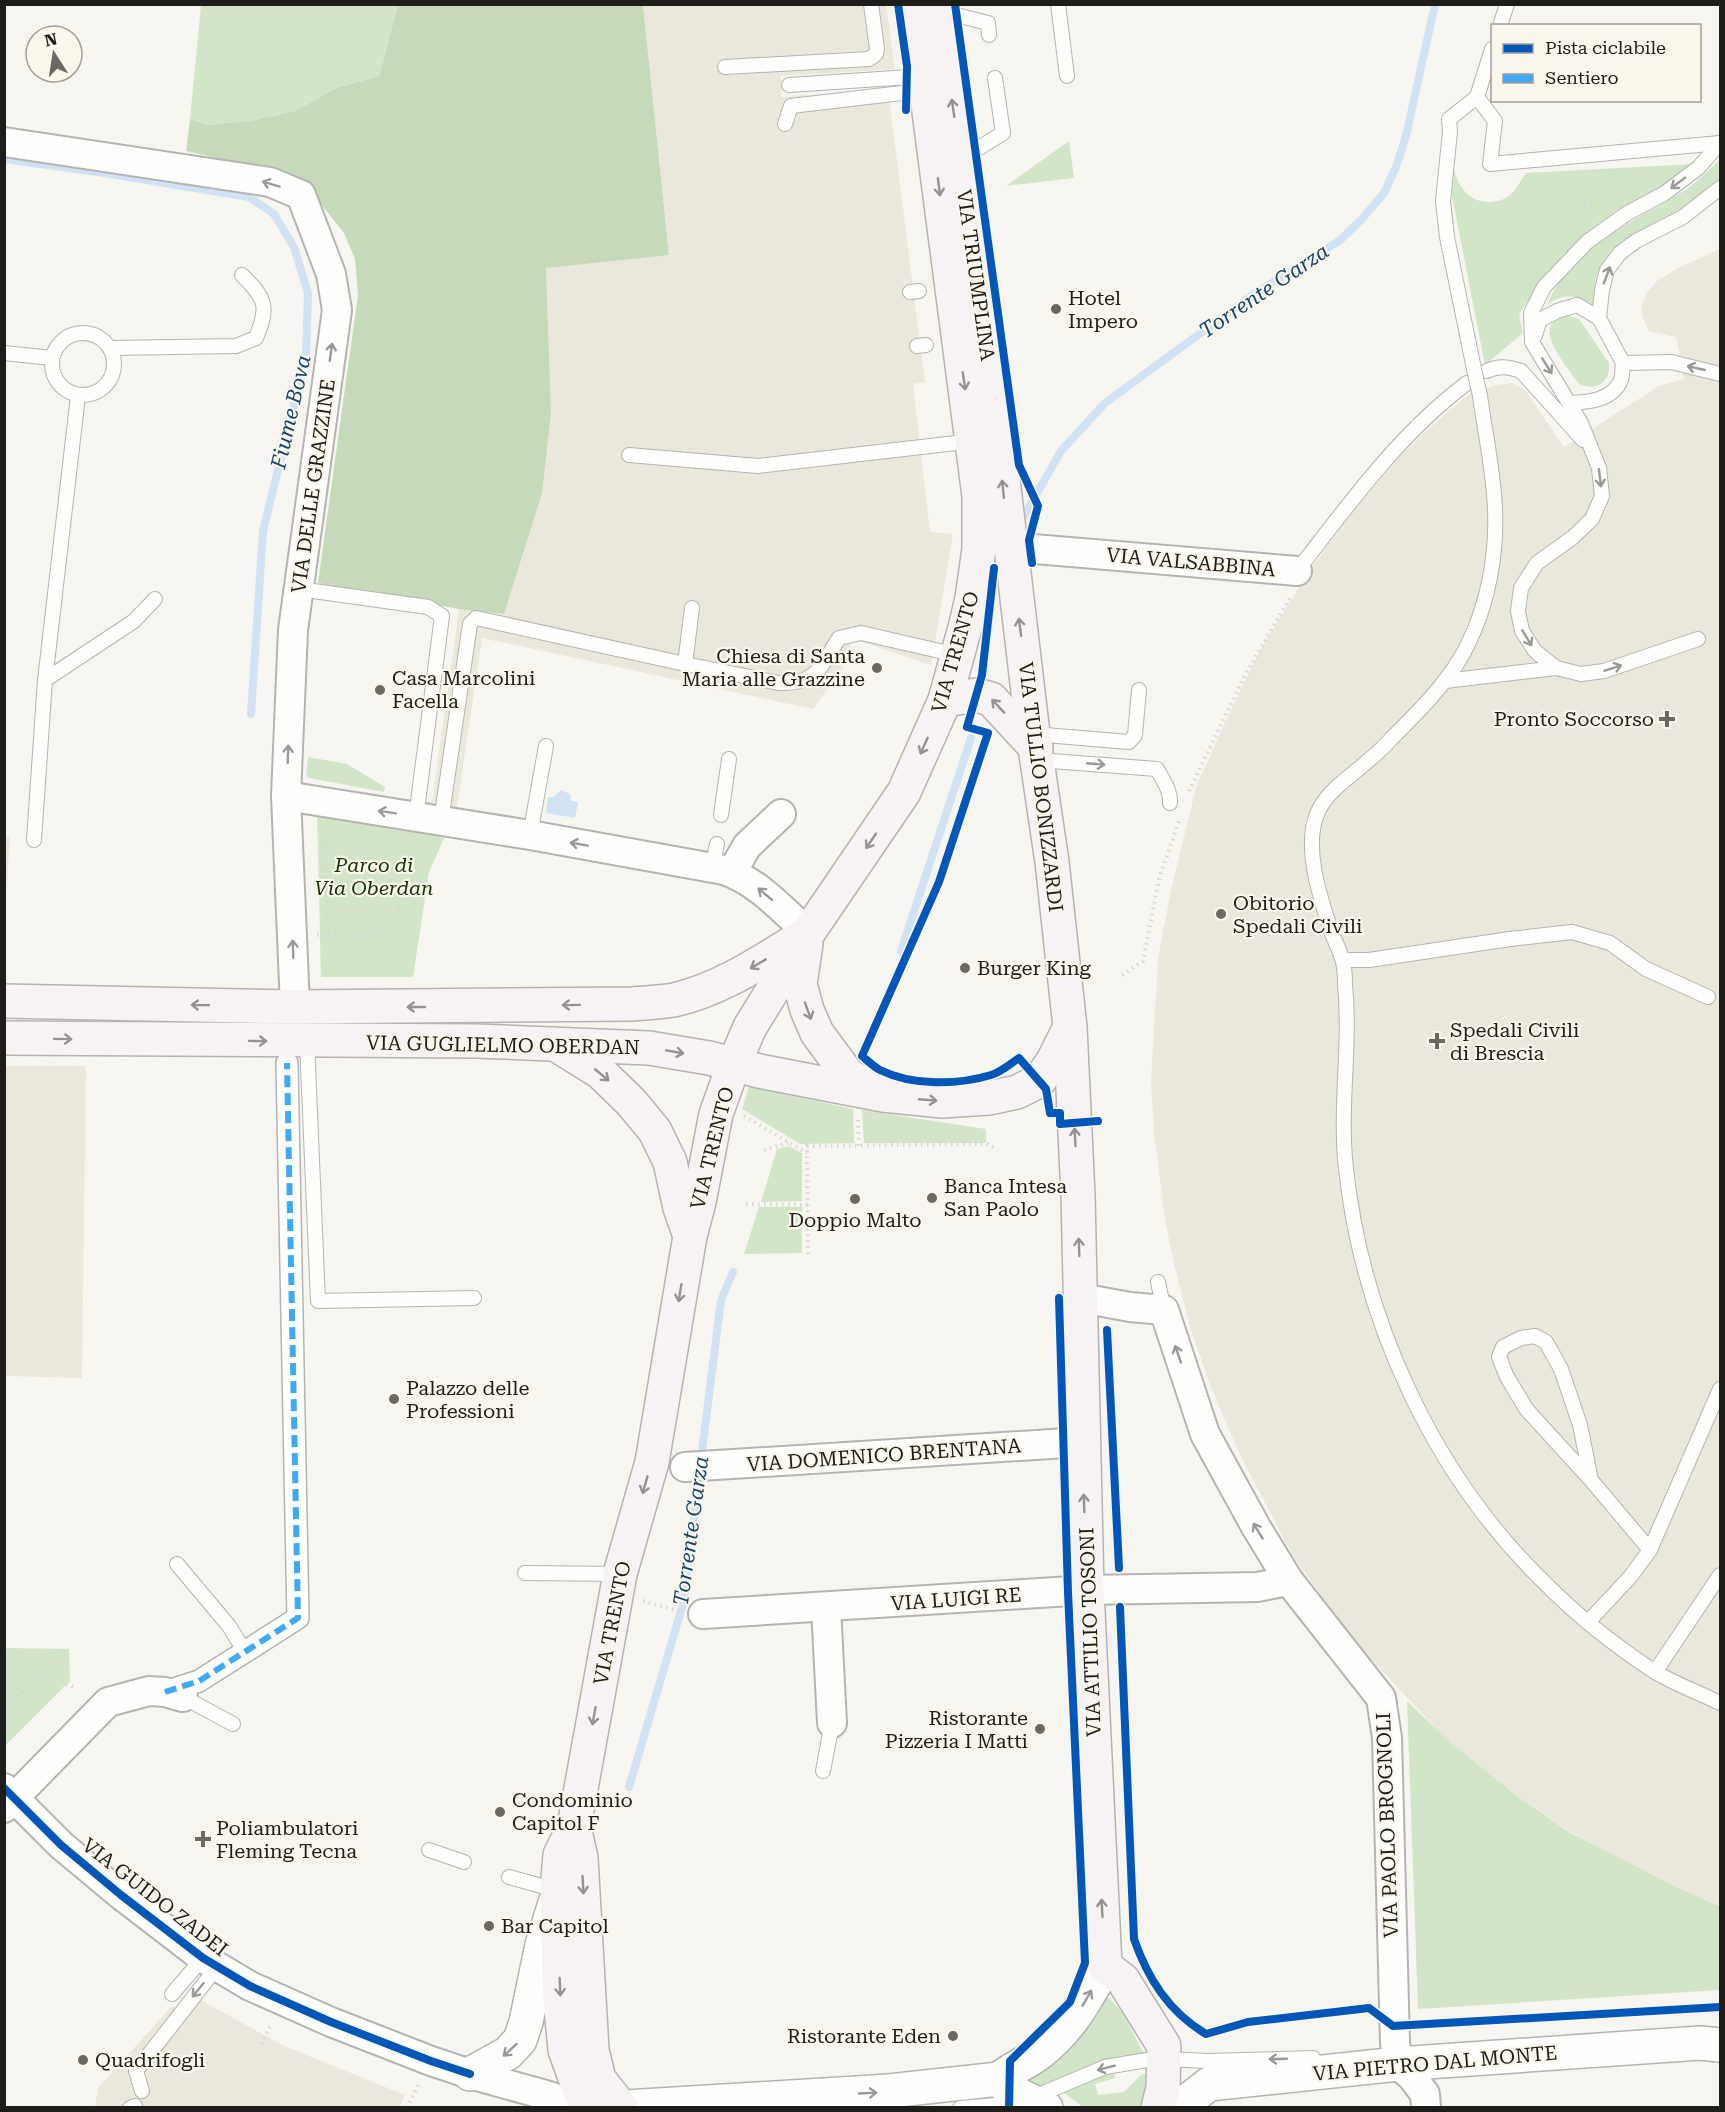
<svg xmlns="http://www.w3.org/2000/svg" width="1725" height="2112" viewBox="0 0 1725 2112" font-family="'Roboto Serif',serif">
  <rect width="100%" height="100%" fill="#f6f5f0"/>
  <g fill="#eae8dc">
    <polygon points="643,5 886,5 895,69 781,76 781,97 888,90 925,382 913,384 930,532 953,534 931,665 853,639 842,669 813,709 482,638 457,807 432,802 459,609 504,614 551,413 546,267 669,254"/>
    <polygon points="1720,249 1720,1905 1682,1890 1617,1857 1569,1831 1518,1796 1448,1741 1355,1642 1293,1556 1241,1457 1212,1390 1190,1327 1173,1260 1165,1218 1154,1133 1151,1081 1158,959 1171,890 1197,784 1246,678 1265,642 1312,567 1364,497 1401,455 1424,433 1469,394 1497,385 1512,383 1525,390 1564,447 1659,386 1684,379 1676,337 1649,331 1644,320 1641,307 1646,294 1657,281 1678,268"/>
    <polygon points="5,835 10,839 5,910"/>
    <polygon points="5,1066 86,1066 82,1378 5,1376"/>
    <polygon points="199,1999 284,2046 405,2095 399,2108 95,2108 98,2088 172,2006 185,2017"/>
  </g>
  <g fill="#d3e5c9">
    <polygon points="201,5 398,5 379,76 336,88 295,111 255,120 210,125 190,119"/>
    <polygon points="1069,141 1074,178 1006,186"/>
    <path d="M1720,159V181C1704,197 1684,209 1664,220C1637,235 1614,239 1599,269C1594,280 1594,294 1593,305C1578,295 1564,293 1548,304C1567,247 1639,220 1685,190C1698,181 1709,170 1720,159Z"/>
    <path d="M1693,164L1655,192L1617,210L1584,235L1544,277L1519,314L1523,333L1485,365L1452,196L1453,167C1458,186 1469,203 1491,202C1498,201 1503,200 1509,196C1516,191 1521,180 1526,173Z"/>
    <path d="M1568,316L1579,319L1609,363C1611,382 1596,392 1579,384C1568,367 1526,322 1568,316Z"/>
    <polygon points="308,757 347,764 385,787 384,792 309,778 306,776"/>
    <polygon points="317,813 447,832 429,872 413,977 321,977"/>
    <polygon points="749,1086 853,1109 854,1143 800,1144 742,1109"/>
    <polygon points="862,1110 986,1129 986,1143 864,1143"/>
    <polygon points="789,1146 802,1153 802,1201 761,1202 777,1149"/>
    <polygon points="759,1207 802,1207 802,1253 744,1254"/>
    <polygon points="5,1648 69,1649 70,1681 5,1746"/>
    <polygon points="1407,1701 1451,1743 1516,1795 1569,1832 1678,1888 1720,1906 1720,1990 1418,2009"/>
    <path d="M1108,1997L1122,2012L1143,2052L1142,2054L1102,2061L1033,2091L1012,2084C1053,2061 1084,2044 1103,1998Z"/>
    <polygon points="1114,2071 1115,2078 1095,2084 1098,2095 1124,2092 1142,2074 1147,2074 1148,2088 1141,2107 1083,2107 1063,2092 1065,2089"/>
  </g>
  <polygon fill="#c6d9bb" points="398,5 643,5 669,255 546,268 551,413 542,493 504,614 459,609 318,583 358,295 355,259 344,233 317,199 268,170 186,151 190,119 210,125 255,120 295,111 336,88 379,76"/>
  <polygon fill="#d0e2f4" points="561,790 570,794 571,801 578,802 575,818 546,813 548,797 554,797"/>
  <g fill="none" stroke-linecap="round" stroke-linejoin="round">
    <g stroke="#d0e2f4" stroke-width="8">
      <polyline points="4,159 105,173 249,197 274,214 294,247 308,293 306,355 263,531 251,714"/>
      <polyline points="1020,523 1061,451 1105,403 1254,294 1339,241 1361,220 1384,193 1396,167 1406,136 1435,4"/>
      <polyline points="901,951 971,738"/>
      <polyline points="701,1459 721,1300 733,1272"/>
      <polyline points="629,1787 683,1604 700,1471"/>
    </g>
    <defs>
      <g id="service">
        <polyline points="1058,4 1067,76"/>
        <polyline points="941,11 988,23 989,35"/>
        <polyline points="1500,26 1507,4"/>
        <polyline points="725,67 869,59 876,54 877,49 871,4"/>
        <polyline points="789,85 925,76"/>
        <polyline points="1477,97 1495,121 1490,164 1720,143"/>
        <polyline points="785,124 791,106 927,90"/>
        <polyline points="960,160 1003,133 995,78"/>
        <polyline points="1720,188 1683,217 1636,241 1620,253 1607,270 1602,290 1599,318 1623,363 1671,362 1720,374"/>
        <polyline points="910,292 919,291"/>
        <circle cx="83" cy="364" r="31"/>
        <polyline points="1535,335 1540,320 1557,311 1577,305 1599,318"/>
        <polyline points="917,346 926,345"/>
        <path d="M110,348L236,346L256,338C269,306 266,299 242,275"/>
        <polyline points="4,353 52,358"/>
        <polyline points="1474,369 1447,237 1443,201 1450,131 1449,119 1477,97 1492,49"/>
        <path d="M1487,371C1499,365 1509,367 1521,371L1583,440"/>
        <path d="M1480,396C1485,432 1494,474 1495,510C1497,554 1488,604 1468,644C1451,680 1419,711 1391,739C1383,748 1373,757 1363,765C1346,780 1326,792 1317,814C1303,849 1321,900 1332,934C1336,943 1341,953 1343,962C1345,970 1345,978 1345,985C1351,1047 1339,1107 1346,1169C1363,1324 1436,1480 1550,1588C1580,1618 1616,1646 1652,1670C1672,1683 1698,1692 1720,1703"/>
        <path d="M1569,403C1587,402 1611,401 1620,382C1623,377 1622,368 1623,363"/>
        <polyline points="629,455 758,466 973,441"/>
        <path d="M1297,571C1349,504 1399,434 1467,383"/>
        <polyline points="299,589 428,607 442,616 416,817"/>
        <path d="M692,608L685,664L779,683C818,684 820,667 839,638L861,633L957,655"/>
        <polyline points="1556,668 1535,651 1522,631 1518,611 1521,588 1537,563 1572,538 1592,519 1602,496 1599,468 1581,423 1532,342 1531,313 1544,287 1587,242 1626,214 1665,193 1698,168 1720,143"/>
        <polyline points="45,680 134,621 155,599"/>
        <polyline points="1445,681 1556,668 1581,674 1604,671 1698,639"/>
        <polyline points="1033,734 1129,742 1135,735 1139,690"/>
        <path d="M1038,760L1157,769C1163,780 1171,791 1170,803"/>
        <polyline points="721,815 729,759"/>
        <polyline points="441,821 470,624 476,618 685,664"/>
        <polyline points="530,835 546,746"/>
        <polyline points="34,840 45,680 78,396"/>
        <polyline points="712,867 717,844"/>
        <polyline points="1343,960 1369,960 1510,939 1572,932 1610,943 1646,969 1708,997"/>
        <polyline points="307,1042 318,1301 474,1298"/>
        <polyline points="1158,1282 1164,1310"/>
        <polyline points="1591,1480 1527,1410 1507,1377 1499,1357 1503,1347 1521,1338 1535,1336 1546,1342 1561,1369 1580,1425 1591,1480 1650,1550"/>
        <polyline points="177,1564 229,1626 245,1652"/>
        <polyline points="525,1573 620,1574"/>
        <polyline points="1588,1622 1631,1576 1650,1550 1720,1389"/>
        <polyline points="1655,1672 1720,1575"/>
        <polyline points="183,1697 233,1724"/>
        <polyline points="823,1771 832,1723"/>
        <polyline points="429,1850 464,1862"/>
        <polyline points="509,1877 556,1890"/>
        <polyline points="172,1994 203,1958"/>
        <polyline points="142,2091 136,2071 217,1967"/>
        <polyline points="130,2108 135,2106"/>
        <polyline points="960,2108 1009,2104 1034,2097 1105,2067 1147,2060 1164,2059 1208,2061 1313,2058"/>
      </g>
      <polyline id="pedestrian" points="165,1692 199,1681 298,1618 287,1063"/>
      <g id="minor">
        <polyline points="4,142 270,182 301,195 331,274 337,310 293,630 286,796 295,1007"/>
        <polyline points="1010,547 1297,571"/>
        <path d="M286,796L530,835L724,870C757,881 783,910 808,933"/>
        <polyline points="732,872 747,846 781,814"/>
        <polyline points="1081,1298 1130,1307 1164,1310 1205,1434 1256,1527 1289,1581 1381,1698 1387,1738 1395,2043 1398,2064 1412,2077 1425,2094 1426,2108"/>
        <polyline points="685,1467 1083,1442"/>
        <polyline points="826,1607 832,1723"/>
        <polyline points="703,1614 1087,1590 1257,1587 1289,1581"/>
        <polyline points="4,1788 61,1845 121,1895 203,1958 250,1986 331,2022 431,2061 470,2074 549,2096 583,2108"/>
        <polyline points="4,1808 108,1702 149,1691 165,1692 183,1697"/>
      </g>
      <g id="tertiary">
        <polyline points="470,2074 508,2053 520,2040 526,2022 542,1945 555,1903"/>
        <path d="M999,2079C1012,2068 1029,2062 1042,2051C1071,2028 1087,1998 1105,1966"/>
        <polyline points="999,2079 1009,2090 1046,2108"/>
        <polyline points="609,2108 889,2091 999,2079"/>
        <polyline points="1178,2108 1209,2084 1398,2064 1700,2043 1720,2045"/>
      </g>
      <g id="secondary">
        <polyline points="939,4 998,437 1033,734 1052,862 1070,1027 1078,1195 1087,1590 1105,1966 1123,1980 1164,2046 1163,2088 1158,2108"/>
        <polyline points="945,700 976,695 991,699 1036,748"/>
        <polyline points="806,944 800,984 807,1010 817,1033 848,1075 872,1089"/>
        <path d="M4,1001L295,1007L632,1004C646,1003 661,1002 674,1000C722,989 762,961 803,936"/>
        <polyline points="4,1038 477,1041 649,1048 709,1058 759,1071 883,1095 942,1101 989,1098 1017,1092 1039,1081 1053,1061 1069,1029"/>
        <polyline points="555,1044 600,1072 631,1102 655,1131 670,1162 680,1208 690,1236"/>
        <polyline points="574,1827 581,1858 592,2050 599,2079 621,2107"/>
        <polyline points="586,2108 565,2050 560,1997 557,1890 560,1855 574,1827 620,1574 652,1462 690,1236 699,1202 716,1114 734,1064 750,1027 808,933 904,792 945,700 966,624 972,598 979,549 979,496 915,4"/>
      </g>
    </defs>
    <use href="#service" stroke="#b5b4b0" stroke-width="16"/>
    <use href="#pedestrian" stroke="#b5b4b0" stroke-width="24"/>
    <use href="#minor" stroke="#b5b4b0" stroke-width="32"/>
    <use href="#tertiary" stroke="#b5b4b0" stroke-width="36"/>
    <use href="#secondary" stroke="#b5b4b0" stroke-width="36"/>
    <g stroke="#d7d6d5" stroke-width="4" stroke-dasharray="1.5 4.5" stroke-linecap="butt">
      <polyline points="1584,221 1585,202 1595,204"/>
      <polyline points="1189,791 1244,677 1291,596"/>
      <polyline points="324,829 328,935"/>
      <path d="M317,935C335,935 356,937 373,933C408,925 406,868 404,840"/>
      <polyline points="1122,975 1143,961 1159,879 1180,818"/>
      <polyline points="744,1116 807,1153"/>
      <polyline points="858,1120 859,1146"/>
      <polyline points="764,1150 788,1143"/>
      <polyline points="746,1204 808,1205"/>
      <polyline points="808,1254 807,1146 987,1144 998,1150"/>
      <polyline points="643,1601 679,1611"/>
      <polyline points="4,1708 43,1673 73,1687"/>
      <polyline points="261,2044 272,2023"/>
      <polyline points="407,2108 419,2083"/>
    </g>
    <use href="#service" stroke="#fefefd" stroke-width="14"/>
    <use href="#pedestrian" stroke="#fefefd" stroke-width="21"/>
    <use href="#minor" stroke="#fefefd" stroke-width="28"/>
    <use href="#tertiary" stroke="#fefefd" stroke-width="33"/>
    <use href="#secondary" stroke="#f7f2f3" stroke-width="33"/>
    <defs>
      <polyline id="service-bridge" points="1474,369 1480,396"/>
    </defs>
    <use href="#service-bridge" stroke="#b5b4b0" stroke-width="16" stroke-linecap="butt"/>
    <use href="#service-bridge" stroke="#fefefd" stroke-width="14"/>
    <polyline stroke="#3fa9f5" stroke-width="6" stroke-dasharray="12 6" stroke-linecap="butt" points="165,1692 199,1681 298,1618 287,1063"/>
    <defs>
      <g id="cycleway">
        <polyline points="898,4 907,66 906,110"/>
        <polyline points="955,4 1019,465 1038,506 1029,540 1032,563"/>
        <path d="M994,568L982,675L967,727L988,733L939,882L862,1056C868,1061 874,1067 880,1070C912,1086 958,1085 991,1075C1001,1072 1010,1064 1019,1058L1046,1089L1050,1113H1060V1124L1098,1121"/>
        <polyline points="1107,1330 1119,1568"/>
        <path d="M1120,1607L1134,1939C1148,1979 1169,2012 1206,2034L1248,2022L1369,2008L1393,2026L1720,2007"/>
        <polyline points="4,1788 61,1845 121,1895 203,1958 250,1986 331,2022 431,2061 470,2074"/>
        <polyline points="1009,2108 1010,2061 1070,2002 1085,1963 1068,1592 1059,1298"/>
      </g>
    </defs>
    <use href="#cycleway" stroke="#faf6ec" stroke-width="11"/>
    <use href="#cycleway" stroke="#0057b8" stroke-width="8"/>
  </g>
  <defs><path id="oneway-shaft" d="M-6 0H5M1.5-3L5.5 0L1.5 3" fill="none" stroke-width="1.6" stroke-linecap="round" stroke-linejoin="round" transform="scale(1.5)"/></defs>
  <g stroke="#959291">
    <use href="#oneway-shaft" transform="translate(953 108) rotate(-98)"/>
    <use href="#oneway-shaft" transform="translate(939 187) rotate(83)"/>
    <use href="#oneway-shaft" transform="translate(964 381) rotate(82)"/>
    <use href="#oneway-shaft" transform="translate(1003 489) rotate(-96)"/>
    <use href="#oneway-shaft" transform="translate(1020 627) rotate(-97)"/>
    <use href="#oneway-shaft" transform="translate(998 706) rotate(-133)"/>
    <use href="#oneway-shaft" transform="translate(924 746) rotate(114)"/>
    <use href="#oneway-shaft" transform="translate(871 841) rotate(124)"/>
    <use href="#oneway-shaft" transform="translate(758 964) rotate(149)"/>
    <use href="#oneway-shaft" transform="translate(200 1005) rotate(-179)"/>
    <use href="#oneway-shaft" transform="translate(571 1005) rotate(179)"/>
    <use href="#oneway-shaft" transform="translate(416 1007) rotate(180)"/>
    <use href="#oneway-shaft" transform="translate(808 1011) rotate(70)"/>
    <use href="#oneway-shaft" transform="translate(63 1039) rotate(1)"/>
    <use href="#oneway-shaft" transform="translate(258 1041) rotate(1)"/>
    <use href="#oneway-shaft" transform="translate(675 1052) rotate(10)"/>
    <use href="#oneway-shaft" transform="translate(602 1075) rotate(40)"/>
    <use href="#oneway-shaft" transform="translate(928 1100) rotate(5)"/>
    <use href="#oneway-shaft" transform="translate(1075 1137) rotate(-93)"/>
    <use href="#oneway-shaft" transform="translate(1079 1247) rotate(-92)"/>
    <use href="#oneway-shaft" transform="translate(680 1293) rotate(99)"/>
    <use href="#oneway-shaft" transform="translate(645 1485) rotate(106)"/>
    <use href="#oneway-shaft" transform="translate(1084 1503) rotate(-92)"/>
    <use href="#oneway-shaft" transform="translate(594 1716) rotate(100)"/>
    <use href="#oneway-shaft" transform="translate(583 1885) rotate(87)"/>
    <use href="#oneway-shaft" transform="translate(1102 1908) rotate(-93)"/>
    <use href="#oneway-shaft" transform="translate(560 1987) rotate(88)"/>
  </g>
  <g stroke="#999996">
    <use href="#oneway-shaft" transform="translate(1678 183) rotate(143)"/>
    <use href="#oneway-shaft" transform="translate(271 184) rotate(-163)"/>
    <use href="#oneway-shaft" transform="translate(1607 275) rotate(-69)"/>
    <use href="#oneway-shaft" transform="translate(331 352) rotate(-82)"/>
    <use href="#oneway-shaft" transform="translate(1547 366) rotate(58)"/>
    <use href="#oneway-shaft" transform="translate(1696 368) rotate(-167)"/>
    <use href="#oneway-shaft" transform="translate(1600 478) rotate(83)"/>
    <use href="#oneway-shaft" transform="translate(1527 638) rotate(59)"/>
    <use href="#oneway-shaft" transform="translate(1613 668) rotate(-18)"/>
    <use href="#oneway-shaft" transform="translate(288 754) rotate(-88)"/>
    <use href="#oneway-shaft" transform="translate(1096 764) rotate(5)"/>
    <use href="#oneway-shaft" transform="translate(387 812) rotate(-171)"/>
    <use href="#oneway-shaft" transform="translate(579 844) rotate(-170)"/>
    <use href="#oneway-shaft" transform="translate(765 894) rotate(-140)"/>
    <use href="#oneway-shaft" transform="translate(293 949) rotate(-92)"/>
    <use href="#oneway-shaft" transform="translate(1178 1354) rotate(-109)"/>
    <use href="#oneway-shaft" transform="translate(1258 1531) rotate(-121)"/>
    <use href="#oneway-shaft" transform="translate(198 1990) rotate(129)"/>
    <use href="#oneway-shaft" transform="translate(1087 1998) rotate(-60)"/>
    <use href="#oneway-shaft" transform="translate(510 2050) rotate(138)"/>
    <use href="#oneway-shaft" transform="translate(1278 2059) rotate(178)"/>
    <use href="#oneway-shaft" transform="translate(1106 2068) rotate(165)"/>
    <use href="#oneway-shaft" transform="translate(868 2093) rotate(-3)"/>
  </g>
  <g fill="#6a6964" stroke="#faf6ec" stroke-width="2">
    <circle cx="1056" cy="309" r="6"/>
    <circle cx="877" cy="668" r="6"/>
    <circle cx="380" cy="690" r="6"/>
    <path d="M1664 710h6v6h6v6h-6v6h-6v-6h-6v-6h6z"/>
    <circle cx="1221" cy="914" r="6"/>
    <circle cx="965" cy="968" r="6"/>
    <path d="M1434 1032h6v6h6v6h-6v6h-6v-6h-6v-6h6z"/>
    <circle cx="932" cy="1198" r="6"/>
    <circle cx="855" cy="1199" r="6"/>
    <circle cx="394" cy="1399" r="6"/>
    <circle cx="1040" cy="1729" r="6"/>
    <circle cx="500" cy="1812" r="6"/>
    <path d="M200 1830h6v6h6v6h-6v6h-6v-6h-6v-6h6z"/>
    <circle cx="489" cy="1926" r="6"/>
    <circle cx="953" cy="2036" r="6"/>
    <circle cx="83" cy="2060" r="6"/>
  </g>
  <g text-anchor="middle" stroke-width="4.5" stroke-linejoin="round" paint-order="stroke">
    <g font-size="20" fill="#1e1d19" stroke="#faf6ec">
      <text transform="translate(976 275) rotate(82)" y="7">VIA TRIUMPLINA</text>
      <text transform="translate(313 486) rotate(-82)" y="7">VIA DELLE GRAZZINE</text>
      <text transform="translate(1191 562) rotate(5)" y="7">VIA VALSABBINA</text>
      <text transform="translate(955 652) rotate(-74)" y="7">VIA TRENTO</text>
      <text transform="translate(1041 787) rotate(83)" y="7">VIA TULLIO BONIZZARDI</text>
      <text transform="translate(503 1045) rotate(1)" y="7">VIA GUGLIELMO OBERDAN</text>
      <text transform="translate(712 1148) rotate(-76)" y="7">VIA TRENTO</text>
      <text transform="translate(884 1455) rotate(-4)" y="7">VIA DOMENICO BRENTANA</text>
      <text transform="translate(956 1599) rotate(-4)" y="7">VIA LUIGI RE</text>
      <text transform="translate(612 1623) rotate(-79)" y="7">VIA TRENTO</text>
      <text transform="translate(1090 1632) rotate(-92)" y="7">VIA ATTILIO TOSONI</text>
      <text transform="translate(1387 1825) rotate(-92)" y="7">VIA PAOLO BROGNOLI</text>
      <text transform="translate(155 1897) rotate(38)" y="7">VIA GUIDO ZADEI</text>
      <text transform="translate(1435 2063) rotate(-5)" y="7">VIA PIETRO DAL MONTE</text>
    </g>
    <g font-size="20" fill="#1e1d19" stroke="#faf6ec" text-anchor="start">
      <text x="1068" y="305">Hotel<tspan x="1068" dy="23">Impero</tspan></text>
      <text x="865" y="663" text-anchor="end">Chiesa di Santa<tspan x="865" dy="23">Maria alle Grazzine</tspan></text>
      <text x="392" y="685">Casa Marcolini<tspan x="392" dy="23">Facella</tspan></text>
      <text x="1654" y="726" text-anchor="end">Pronto Soccorso</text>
      <text x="1233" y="910">Obitorio<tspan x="1233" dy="23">Spedali Civili</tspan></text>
      <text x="977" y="975">Burger King</text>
      <text x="1450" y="1037">Spedali Civili<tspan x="1450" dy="23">di Brescia</tspan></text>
      <text x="944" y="1193">Banca Intesa<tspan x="944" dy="23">San Paolo</tspan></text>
      <text x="855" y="1227" text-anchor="middle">Doppio Malto</text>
      <text x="406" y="1395">Palazzo delle<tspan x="406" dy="23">Professioni</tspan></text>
      <text x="1028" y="1725" text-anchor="end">Ristorante<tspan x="1028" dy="23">Pizzeria I Matti</tspan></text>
      <text x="512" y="1807">Condominio<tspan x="512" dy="23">Capitol F</tspan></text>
      <text x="216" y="1835">Poliambulatori<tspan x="216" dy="23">Fleming Tecna</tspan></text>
      <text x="501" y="1933">Bar Capitol</text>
      <text x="941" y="2043" text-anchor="end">Ristorante Eden</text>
      <text x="95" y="2067">Quadrifogli</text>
    </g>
    <g font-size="20" font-style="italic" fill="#133300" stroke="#faf6ec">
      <text x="374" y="872">Parco di<tspan x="374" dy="23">Via Oberdan</tspan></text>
    </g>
    <g font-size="21" font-style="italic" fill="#15456f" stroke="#faf6ec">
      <text transform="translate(1264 291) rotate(-34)" y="7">Torrente Garza</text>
      <text transform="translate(291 412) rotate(-77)" y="7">Fiume Bova</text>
      <text transform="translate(691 1531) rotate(-82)" y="7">Torrente Garza</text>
    </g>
  </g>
  <rect width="1725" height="2112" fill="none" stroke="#1e1d19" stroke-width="12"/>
  <rect x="1491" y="24" width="210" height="78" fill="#faf6ec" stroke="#a29f98" stroke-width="1.5"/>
  <rect x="1503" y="44" width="30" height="9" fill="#0057b8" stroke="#a29f98" stroke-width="1.5"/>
  <text x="1545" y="54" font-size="18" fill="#1e1d19">Pista ciclabile</text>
  <rect x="1503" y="74" width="30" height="9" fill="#3fa9f5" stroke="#a29f98" stroke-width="1.5"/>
  <text x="1545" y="84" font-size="18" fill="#1e1d19">Sentiero</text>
  <g transform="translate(54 54) rotate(348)"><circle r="28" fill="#faf6ec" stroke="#a29f98" stroke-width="1.5"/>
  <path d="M0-4.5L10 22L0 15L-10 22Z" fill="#6a6964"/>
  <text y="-9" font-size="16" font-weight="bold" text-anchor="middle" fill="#1e1d19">N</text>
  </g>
</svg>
